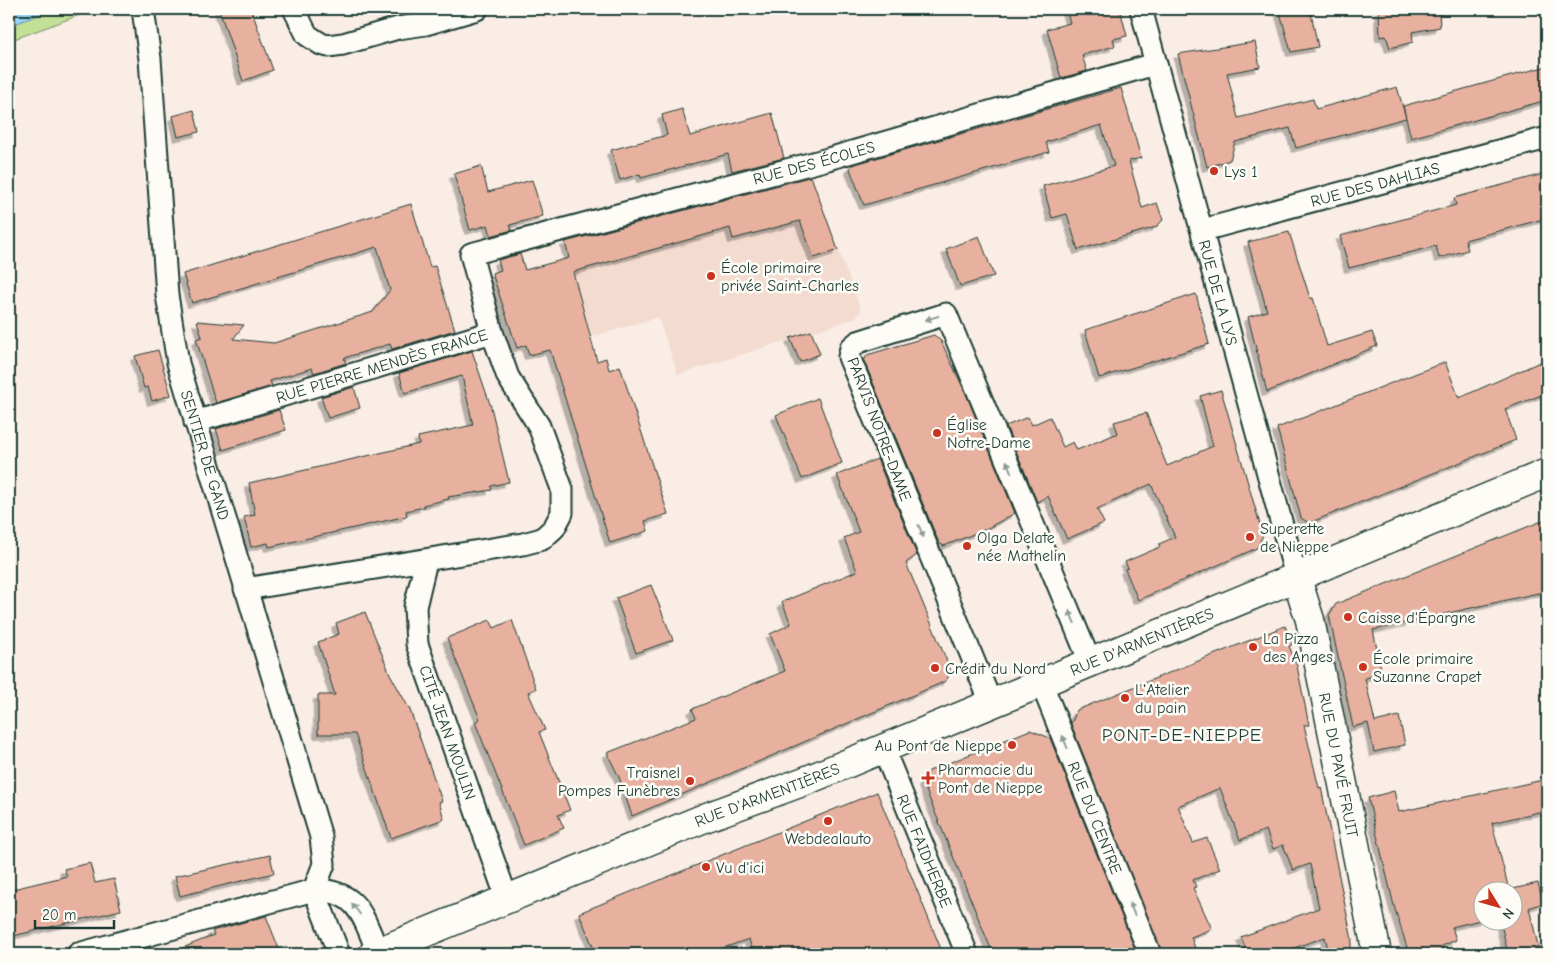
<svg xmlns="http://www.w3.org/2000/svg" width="1556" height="963" viewBox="0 0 1556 963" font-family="'Comic Neue',sans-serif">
  <defs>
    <filter id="shadow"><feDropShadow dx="-4.5" dy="4.5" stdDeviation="0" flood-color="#0004"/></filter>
  </defs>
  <rect width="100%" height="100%" fill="#f9ede5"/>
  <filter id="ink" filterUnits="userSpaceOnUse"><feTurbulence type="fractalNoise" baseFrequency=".02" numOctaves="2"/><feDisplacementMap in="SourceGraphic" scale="10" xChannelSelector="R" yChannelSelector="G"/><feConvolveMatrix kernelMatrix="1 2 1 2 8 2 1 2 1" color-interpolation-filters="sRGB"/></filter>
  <g filter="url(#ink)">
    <polygon fill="#f4dbd0" points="803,174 812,179 861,310 856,318 678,375 658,317 591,337 565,242"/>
    <polygon fill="#c4df96" stroke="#728e65" points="9,9 96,9 9,41"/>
    <polygon fill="#98d2f8" stroke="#6896aa" points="9,9 55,9 9,26"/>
    <g fill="#e8b09e" stroke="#1f3d34" filter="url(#shadow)">
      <polygon points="219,9 251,9 273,70 243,81"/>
      <polygon points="1066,9 1120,9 1127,36 1113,39 1115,46 1082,55 1087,71 1061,78 1047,29 1070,23"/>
      <polygon points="1279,9 1310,9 1318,47 1291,52"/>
      <polygon points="1379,9 1439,9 1440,27 1412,32 1413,42 1390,48 1386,36 1380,37"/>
      <polygon points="1255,42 1260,67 1227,73 1238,118 1313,99 1316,109 1397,87 1406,118 1296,148 1290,128 1235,142 1230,160 1207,167 1178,54"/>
      <polygon points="1547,66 1547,100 1411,138 1403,106"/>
      <polygon points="1121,88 1141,158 1129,161 1142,208 1157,203 1163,220 1156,227 1078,250 1067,214 1052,218 1043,186 1114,166 1101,125 1046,142 1049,152 864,205 850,169 852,165"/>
      <polygon points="682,109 690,136 772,113 784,158 732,171 728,154 641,178 640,174 620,180 611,150 667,135 662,115"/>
      <polygon points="194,110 199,132 178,137 173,116"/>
      <polygon points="481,166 488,192 532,180 543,216 510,225 512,230 491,236 488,225 470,230 454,174"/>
      <polygon points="1547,173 1547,218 1465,240 1468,250 1439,258 1436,246 1349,268 1340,236 1456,205 1454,198"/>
      <polygon points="809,177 812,179 838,250 814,258 800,221 733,239 730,228 573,272 597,361 606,358 609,370 620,366 668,514 645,521 648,531 610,543 550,350 529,355 526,345 517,348 492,273 501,270 498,260 520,254 525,270 569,258 565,242"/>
      <polygon points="411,204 430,267 435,266 455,330 392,349 390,344 344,358 346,363 314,373 312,368 270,381 272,386 216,403 196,339 202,337 197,321 244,325 233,339 274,343 373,312 390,290 377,247 192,303 183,274"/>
      <polygon points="1289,232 1310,298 1313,298 1327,346 1372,332 1377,346 1267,392 1248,317 1267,311 1248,242"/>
      <polygon points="979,236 994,276 960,286 946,249"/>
      <polygon points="1196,294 1209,344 1099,378 1085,330"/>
      <polygon points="811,331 820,354 800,362 790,338"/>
      <polygon points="934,335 941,341 967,396 1015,513 988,528 944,546 939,543 864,361 867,355"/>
      <polygon points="158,350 171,395 152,401 148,387 144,388 135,356"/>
      <polygon points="472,351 491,407 509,482 491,486 492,490 448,497 449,499 423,505 424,507 406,511 407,516 269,547 268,543 251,547 244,517 255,515 249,483 419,444 418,437 473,425 462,376 405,393 399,373"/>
      <polygon points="1547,359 1547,393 1505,409 1516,440 1309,523 1301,518 1277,428 1445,362 1459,398"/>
      <polygon points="354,387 360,408 328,418 321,397"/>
      <polygon points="1221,390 1263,535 1257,548 1138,600 1125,569 1128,568 1125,562 1160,547 1159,544 1175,537 1151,484 1097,509 1104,523 1067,539 1048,496 1037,502 1006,426 1028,417 1032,425 1050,417 1063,447 1073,442 1077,450 1118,433 1114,422 1146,413 1167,466 1213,446 1200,396"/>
      <polygon points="818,398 842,463 802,479 776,415"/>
      <polygon points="279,410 286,430 223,450 216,429"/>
      <polygon points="877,459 917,555 906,563 951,671 946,681 632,816 619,777 607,753 696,718 692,709 785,671 770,634 791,624 782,602 857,571 844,538 859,532 837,475"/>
      <polygon points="1547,519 1547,591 1373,630 1382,674 1365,678 1375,722 1399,716 1405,745 1374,752 1368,723 1353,727 1329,615 1336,604"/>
      <polygon points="651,585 673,640 636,653 616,598"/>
      <polygon points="365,612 390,674 410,710 442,801 439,802 444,819 391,838 355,734 318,734 318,695 335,695 318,642 339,634 336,623"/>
      <polygon points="490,620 494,628 512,620 536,689 528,692 545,730 539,732 570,810 558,815 564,828 524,845 475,722 480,719 447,638"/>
      <polygon points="1285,626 1293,644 1289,646 1297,666 1309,725 1304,725 1319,788 1321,787 1352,940 1350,950 1329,954 1325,937 1277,954 1248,954 1241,937 1319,908 1310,864 1293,870 1283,845 1273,849 1266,830 1240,840 1220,788 1178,806 1193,843 1207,838 1220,869 1193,880 1196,887 1193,888 1212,929 1191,937 1196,951 1184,954 1162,954 1071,724 1077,710"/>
      <polygon points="1030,730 1050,738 1137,954 1086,954 1083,948 1067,954 993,954 923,783 929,771"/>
      <polygon points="1547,779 1547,810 1492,823 1509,890 1484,890 1484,919 1452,927 1456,940 1442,946 1445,954 1409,954 1394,906 1368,798 1394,791 1399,812"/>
      <polygon points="877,792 943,954 753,954 749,939 706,954 596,954 579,913"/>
      <polygon points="270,855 274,873 180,896 175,876"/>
      <polygon points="90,863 95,883 114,879 121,910 9,937 9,890 67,876 64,869"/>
      <polygon points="1538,883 1543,903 1529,908 1540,954 1508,954 1500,920 1514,920 1514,890 1509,890"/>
      <polygon points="266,916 281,954 168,954 214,935 212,931"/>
    </g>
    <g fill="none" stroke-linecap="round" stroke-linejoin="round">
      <defs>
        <g id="street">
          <path id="s1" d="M143,9L150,59L167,295L178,363L321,837L324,864L314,890"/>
          <polyline points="294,9 307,35 321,44 328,46 343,44 398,28 426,24 477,9"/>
          <path id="s2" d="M1141,9L1296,576"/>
          <path id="s3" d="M1203,230L1547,138"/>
          <path id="s4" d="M195,422L492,332L471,254L828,159L1155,64"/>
          <path id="s5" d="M426,561L415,607L417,644L507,899"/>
          <polyline points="245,589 523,544 542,539 554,528 562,513 562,489 539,426 508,377 492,332"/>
          <path id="s6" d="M1041,682L1150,954"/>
          <polyline points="991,703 849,357 851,348 858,342 946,314 1090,662"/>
          <path id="s7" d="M883,748L967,954"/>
          <polyline points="314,890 339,954"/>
          <path d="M78,954L314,890C358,890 363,917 378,952"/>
        </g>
        <g id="secondary">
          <path id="s8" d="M1296,576L1310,620L1377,954"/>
          <path id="s9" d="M373,954L707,817L805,781L1547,473"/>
        </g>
      </defs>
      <use href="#street" stroke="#1f3d34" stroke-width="25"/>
      <use href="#secondary" stroke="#1f3d34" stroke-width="31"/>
      <use href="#street" stroke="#fdfcf7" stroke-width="21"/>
      <use href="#secondary" stroke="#fdfcf7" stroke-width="28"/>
    </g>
    <defs><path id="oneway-solid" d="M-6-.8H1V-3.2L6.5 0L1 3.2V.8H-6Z" transform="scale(1.25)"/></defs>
    <g fill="#8e9c96">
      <use href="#oneway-solid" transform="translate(932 318) rotate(163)"/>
      <use href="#oneway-solid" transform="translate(1009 467) rotate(-112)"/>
      <use href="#oneway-solid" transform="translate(921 531) rotate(68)"/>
      <use href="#oneway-solid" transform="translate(1072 617) rotate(-113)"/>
      <use href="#oneway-solid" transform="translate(1065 742) rotate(-112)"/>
      <use href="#oneway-solid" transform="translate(356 909) rotate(-127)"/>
      <use href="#oneway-solid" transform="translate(1132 909) rotate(-112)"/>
    </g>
  </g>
  <g fill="#c8321e" stroke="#fdfcf7" stroke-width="2">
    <circle cx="1214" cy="171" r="5"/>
    <circle cx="711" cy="276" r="5"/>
    <circle cx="937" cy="433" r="5"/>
    <circle cx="1250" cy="537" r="5"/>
    <circle cx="967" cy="546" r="5"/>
    <circle cx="1348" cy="617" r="5"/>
    <circle cx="1253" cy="647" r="5"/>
    <circle cx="1363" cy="667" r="5"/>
    <circle cx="935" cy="668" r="5"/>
    <circle cx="1125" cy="698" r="5"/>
    <circle cx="1012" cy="745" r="5"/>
    <path d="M925.5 770.5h5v5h5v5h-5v5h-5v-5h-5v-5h5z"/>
    <circle cx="690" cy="781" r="5"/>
    <circle cx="828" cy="821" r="5"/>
    <circle cx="706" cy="867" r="5"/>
  </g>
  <g text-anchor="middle" stroke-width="5" stroke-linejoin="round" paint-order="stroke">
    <g font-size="16" fill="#1f3d34" stroke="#fdfcf7">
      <text dy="6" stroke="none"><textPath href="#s4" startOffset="746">RUE DES ÉCOLES</textPath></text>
      <text dy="6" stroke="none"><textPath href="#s3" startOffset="178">RUE DES DAHLIAS</textPath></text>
      <text dy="6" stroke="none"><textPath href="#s2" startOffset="294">RUE DE LA LYS</textPath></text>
      <text dy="6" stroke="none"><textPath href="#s4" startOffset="195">RUE PIERRE MENDÈS FRANCE</textPath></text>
      <text transform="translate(880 429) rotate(69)" y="6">PARVIS NOTRE-DAME</text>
      <text dy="6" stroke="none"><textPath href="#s1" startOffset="452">SENTIER DE GAND</textPath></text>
      <text dy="6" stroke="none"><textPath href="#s9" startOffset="830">RUE D'ARMENTIÈRES</textPath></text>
      <text dy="6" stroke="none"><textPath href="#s5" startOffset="178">CITÉ JEAN MOULIN</textPath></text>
      <text dy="6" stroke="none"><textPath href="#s8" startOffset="194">RUE DU PAVÉ FRUIT</textPath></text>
      <text dy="6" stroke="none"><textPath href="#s9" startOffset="425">RUE D'ARMENTIÈRES</textPath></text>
      <text dy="6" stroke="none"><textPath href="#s6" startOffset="146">RUE DU CENTRE</textPath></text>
      <text dy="6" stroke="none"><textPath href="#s7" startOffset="111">RUE FAIDHERBE</textPath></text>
    </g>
    <g font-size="16" fill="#1f3d34" stroke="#fdfcf7" text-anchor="start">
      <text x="1224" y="177">Lys 1</text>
      <text x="721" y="273">École primaire<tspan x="721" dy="18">privée Saint-Charles</tspan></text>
      <text x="947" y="430">Église<tspan x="947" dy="18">Notre-Dame</tspan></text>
      <text x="1260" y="534">Superette<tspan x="1260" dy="18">de Nieppe</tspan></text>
      <text x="977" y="543">Olga Delate<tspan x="977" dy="18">née Mathelin</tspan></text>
      <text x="1358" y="623">Caisse d'Épargne</text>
      <text x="1263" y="644">La Pizza<tspan x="1263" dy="18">des Anges</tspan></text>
      <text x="1373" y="664">École primaire<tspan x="1373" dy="18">Suzanne Crapet</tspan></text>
      <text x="945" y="674">Crédit du Nord</text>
      <text x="1135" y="695">L'Atelier<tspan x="1135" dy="18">du pain</tspan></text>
      <text x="1002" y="751" text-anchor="end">Au Pont de Nieppe</text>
      <text x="938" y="775">Pharmacie du<tspan x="938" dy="18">Pont de Nieppe</tspan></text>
      <text x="680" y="778" text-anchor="end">Traisnel<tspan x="680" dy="18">Pompes Funèbres</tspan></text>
      <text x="828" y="844" text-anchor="middle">Webdealauto</text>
      <text x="716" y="873">Vu d'ici</text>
    </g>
    <g font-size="19" letter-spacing="1" fill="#1f3d34" stroke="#fdfcf7">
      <text x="1182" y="741">PONT-DE-NIEPPE</text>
    </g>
  </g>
  <rect width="1556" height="963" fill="none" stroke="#fdfcf7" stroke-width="30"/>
  <rect x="15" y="15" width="1526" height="933" fill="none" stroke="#1f3d34" stroke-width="2" filter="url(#ink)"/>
  <g transform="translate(1498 906) rotate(127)"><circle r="24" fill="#fdfcf7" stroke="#a4b0a9"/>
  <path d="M0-4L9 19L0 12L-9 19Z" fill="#c8321e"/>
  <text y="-8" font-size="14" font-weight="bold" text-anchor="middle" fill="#1f3d34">N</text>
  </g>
  <path d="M35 920v8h79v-8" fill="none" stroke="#1f3d34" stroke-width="2.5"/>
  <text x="42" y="920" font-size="15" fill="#1f3d34" stroke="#fdfcf7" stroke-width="4" paint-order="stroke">20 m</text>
</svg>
